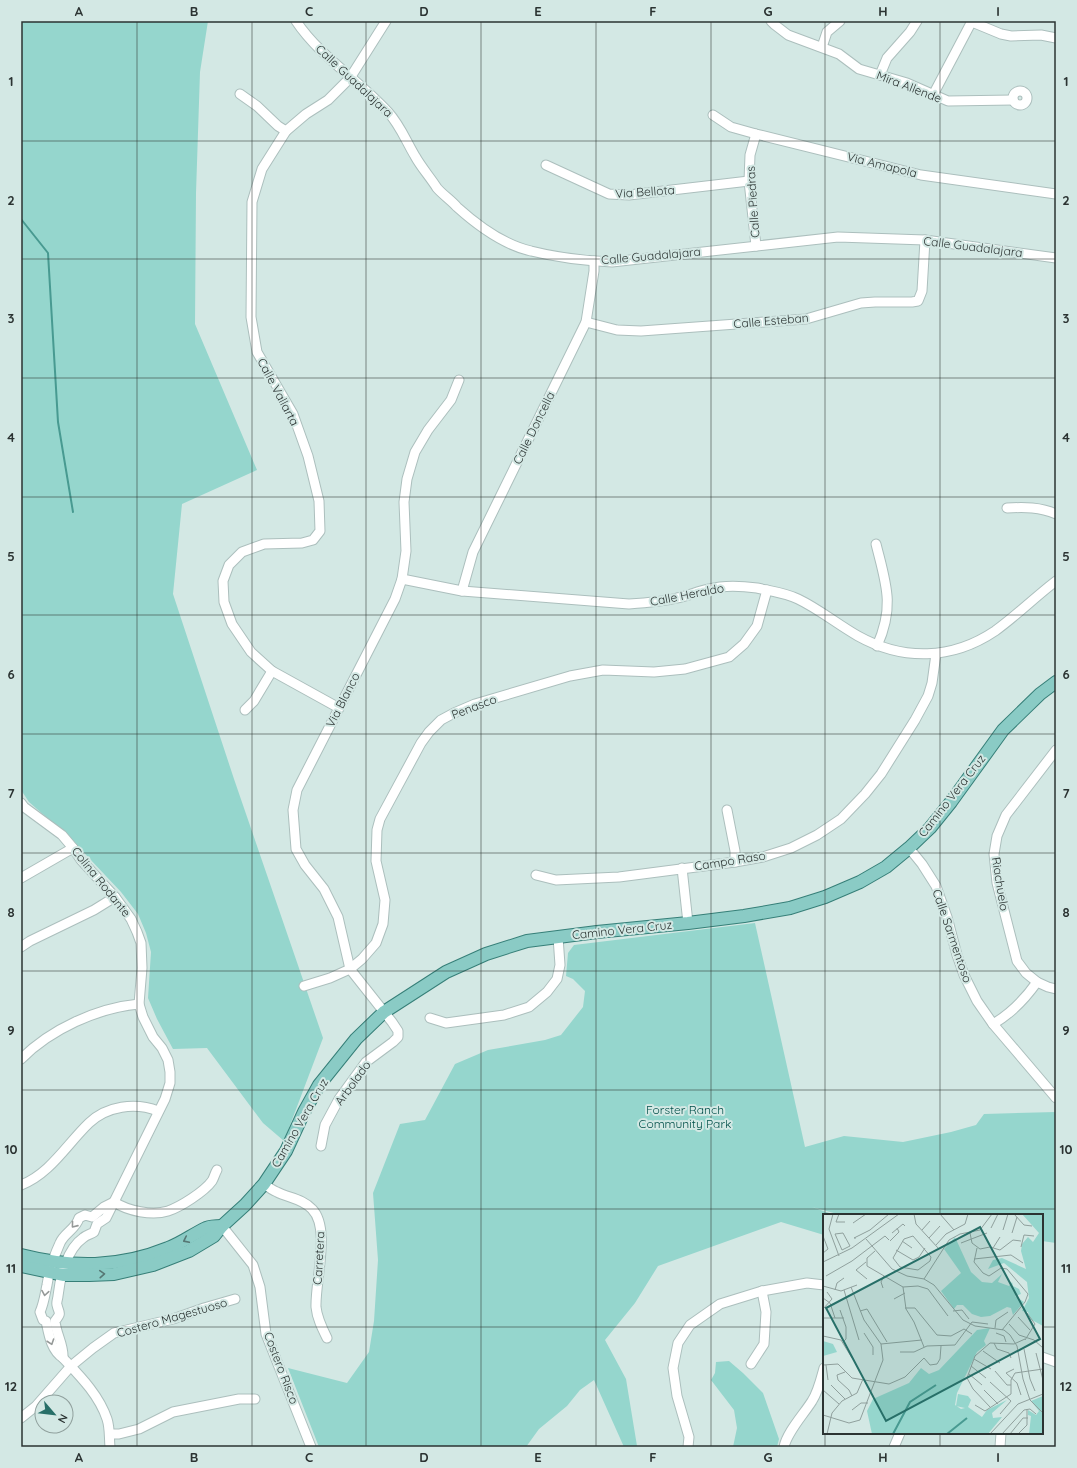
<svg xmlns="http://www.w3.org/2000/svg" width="1077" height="1468" viewBox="0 0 1077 1468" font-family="Quicksand,sans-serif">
  <rect width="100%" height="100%" fill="#d3e8e4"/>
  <g fill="#95d6cd">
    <polygon points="21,21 208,21 200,72 196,193 195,324 257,470 182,504 173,594 234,779 323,1038 284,1141 263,1123 207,1048 173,1049 157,1019 148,998 151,952 146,933 138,914 121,892 72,840 29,802 21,790"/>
    <polygon points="755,923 805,1147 844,1136 903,1142 951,1132 976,1125 984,1114 1056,1112 1056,1243 1042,1241 1042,1215 841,1215 812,1207 835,1215 824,1215 824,1235 781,1222 658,1266 635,1303 605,1340 626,1379 637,1446 624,1447 594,1380 580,1390 567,1406 539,1429 526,1447 319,1447 288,1368 347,1383 369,1352 374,1321 378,1260 373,1193 400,1124 425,1120 455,1064 488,1050 545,1040 561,1035 583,1007 585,991 573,979 566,976 568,953 574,945"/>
    <polygon points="729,1361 743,1373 763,1393 779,1439 777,1447 733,1447 737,1428 734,1410 711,1380 715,1373 716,1362"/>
  </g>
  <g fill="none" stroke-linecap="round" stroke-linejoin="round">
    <polyline stroke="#489a91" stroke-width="2" points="21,219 48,253 58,422 73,512"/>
    <defs>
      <g id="minor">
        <path d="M296,21C320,57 359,80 388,112C400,125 406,141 415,156C421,167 430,177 437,188C443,195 451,200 457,207C477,225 504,245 531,251C555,257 588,261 612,262L838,237L925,240L1056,258"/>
        <polyline points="771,21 775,25 788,35 839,54 859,69 907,83 948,101 1013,100"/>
        <polyline points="972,22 1001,34 1011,36 1041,35 1056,38"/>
        <polyline points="822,47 827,32 840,21"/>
        <polyline points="880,75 887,58 910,32 917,21"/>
        <circle cx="1020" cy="98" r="7"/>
        <polyline points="240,94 257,106 278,126 286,131"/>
        <polyline points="933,95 972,21"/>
        <polyline points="713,115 731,127 756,134 921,175 1056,194"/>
        <polyline points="756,134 750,155 749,181 756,246"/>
        <polyline points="546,165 609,194 629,195 749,181"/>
        <polyline points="586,322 617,330 641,331 806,319 861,303 875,302 912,302 918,301 922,291 925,240"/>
        <path d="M1007,508C1025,507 1040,507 1056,514"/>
        <path d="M876,544C886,584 895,606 877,646"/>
        <path d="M402,579L462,591L629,604C645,603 661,602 677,598C688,596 698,591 709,589C724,585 742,586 757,588C771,591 786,593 798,599C819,609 837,624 858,636C903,661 952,660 995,631C1016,616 1035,597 1056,581"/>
        <polyline points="462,591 473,552 586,322 594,271 594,261"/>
        <polyline points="339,708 272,671 251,652 232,624 224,602 223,581 229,565 242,552 264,544 302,543 313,540 320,531 319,501 308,456 293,414 257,352 251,317 252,202 262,169 286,131 306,114 328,100 350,78 386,21"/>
        <polyline points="245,710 254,701 272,671"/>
        <polyline points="1056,750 1006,815 997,836 994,854 997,883 1017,961 1026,973 1037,982 1048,987 1056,989"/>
        <path d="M21,803L24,807L62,835L73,848L81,860L115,897L131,919L137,932L141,943L142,968L139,1004L143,1017L153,1037L162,1048L168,1060L170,1072V1083L165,1099L106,1218L97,1224L94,1232C91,1234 86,1235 83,1238C67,1249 60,1277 58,1296C58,1298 56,1303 57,1305C59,1314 62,1312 55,1321C56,1334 64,1345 63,1358"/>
        <polyline points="727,810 735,851 735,862"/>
        <polyline points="909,848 922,864 936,886 947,917 957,955 964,975 977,1001 993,1024 1056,1098"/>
        <polyline points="682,868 688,923"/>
        <polyline points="536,875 556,880 619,877 735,862 763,857 791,848 817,835 841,819 865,794 881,774 915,720 928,696 932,683 936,654"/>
        <polyline points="21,878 73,848"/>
        <polyline points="21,947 30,941 94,910 115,897"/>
        <polyline points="304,986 330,978 350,969 362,959 376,943 383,924 385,900 376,861 377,830 380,819 421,743 429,732 441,720 454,713 475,704 570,676 603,670 654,672 685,669 729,657 744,644 757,626 767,590"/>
        <polyline points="430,1018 446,1023 504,1015 529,1007 547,992 557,979 560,965 558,937"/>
        <path d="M993,1024C1012,1013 1025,999 1037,982"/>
        <path d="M21,1059C51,1029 97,1008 139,1004"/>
        <polyline points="321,1146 325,1125 339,1099 366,1062 393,1042 398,1037 398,1031 392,1022 350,969 338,917 324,889 305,865 296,849 293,810 297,790 395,599 402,579 406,551 404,502 407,479 415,452 428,430 451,400 459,380"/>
        <path d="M264,1184C268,1187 272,1190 277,1192C289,1198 303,1199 312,1209C331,1228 315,1281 316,1307C317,1318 322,1328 327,1338"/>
        <path d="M21,1185C50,1174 67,1144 89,1123C107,1106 135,1102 158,1111"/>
        <path d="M114,1202C128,1211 152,1216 168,1211C180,1207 204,1192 212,1181C214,1178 215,1173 217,1170"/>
        <polyline points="222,1226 253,1265 260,1287 266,1334 311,1447"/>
        <polyline points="1042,1357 1056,1362"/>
        <polyline points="751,1364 764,1344 766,1312 762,1291"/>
        <polyline points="21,1418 36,1406 71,1366 93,1348 114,1333 173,1319 204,1308 235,1299"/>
        <polyline points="110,1434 119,1434 139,1429 173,1412 239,1399 255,1399"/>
        <path d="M110,1447C109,1437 110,1428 107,1419C99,1395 80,1376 63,1358C51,1350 49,1335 46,1321L43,1320L40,1312C44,1303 45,1294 47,1285C49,1271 54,1256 60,1243C64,1233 76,1229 79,1218L85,1215L92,1217L104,1207L114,1202"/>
        <polyline points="688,1447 689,1437 677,1396 673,1368 678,1343 690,1325 720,1304 762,1291 807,1283 824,1285"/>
        <path d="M784,1447C787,1432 804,1414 812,1401C818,1392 821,1379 824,1368"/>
        <polyline points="894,1447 900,1433"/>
        <polyline points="1000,1447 1001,1433"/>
      </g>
      <g id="major">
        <path d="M21,1255C72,1268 119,1268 168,1248C182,1243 193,1234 206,1228C211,1226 217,1226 222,1226"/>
        <polyline points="21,1266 63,1275 89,1275 114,1274 153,1265 189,1251 214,1236 222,1226 245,1205 264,1184 286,1151 304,1112 319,1085 356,1039 384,1012 446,972 486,954 527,941 597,932 688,923 744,916 790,908 825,897 860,882 886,867 909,848 930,828 951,802 1003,730 1040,694 1056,682"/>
      </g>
    </defs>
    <use href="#minor" stroke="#acbfbd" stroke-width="11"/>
    <use href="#major" stroke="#367f78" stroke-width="14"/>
    <use href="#minor" stroke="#fff" stroke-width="9"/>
    <use href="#major" stroke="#8acbc5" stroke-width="12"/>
  </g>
  <defs><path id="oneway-chevron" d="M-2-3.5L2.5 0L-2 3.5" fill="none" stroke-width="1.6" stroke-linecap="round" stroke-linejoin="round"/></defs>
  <g stroke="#959998">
    <use href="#oneway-chevron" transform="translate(74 1225) rotate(129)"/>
    <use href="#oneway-chevron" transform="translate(45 1293) rotate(99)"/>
    <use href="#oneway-chevron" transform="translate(51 1342) rotate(71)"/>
  </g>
  <g stroke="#567774">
    <use href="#oneway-chevron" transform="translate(186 1240) rotate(154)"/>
    <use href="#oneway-chevron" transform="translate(102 1274) rotate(-4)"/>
  </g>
  <path fill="none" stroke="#2b3332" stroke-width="1" stroke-opacity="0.55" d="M137,21V1447M252,21V1447M366,21V1447M481,21V1447M596,21V1447M711,21V1447M825,21V1215M940,21V1215M21,141H1056M21,259H1056M21,378H1056M21,497H1056M21,615H1056M21,734H1056M21,853H1056M21,971H1056M21,1090H1056M21,1209H1056M21,1327H824M1042,1327H1056M825,1433V1447M940,1433V1447"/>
  <g text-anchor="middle" stroke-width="4" stroke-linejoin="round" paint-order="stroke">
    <g font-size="12" fill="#2b3332" stroke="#d3e8e4">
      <text transform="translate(354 81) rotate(43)" y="4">Calle Guadalajara</text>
      <text transform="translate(909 87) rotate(21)" y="4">Mira Allende</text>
      <text transform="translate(882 165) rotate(14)" y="4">Via Amapola</text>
      <text transform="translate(645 192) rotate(-4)" y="4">Via Bellota</text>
      <text transform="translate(753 202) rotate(-94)" y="4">Calle Piedras</text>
      <text transform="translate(973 247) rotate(7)" y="4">Calle Guadalajara</text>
      <text transform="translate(651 256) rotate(-5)" y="4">Calle Guadalajara</text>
      <text transform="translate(771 321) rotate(-5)" y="4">Calle Esteban</text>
      <text transform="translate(278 392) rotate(62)" y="4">Calle Vallarta</text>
      <text transform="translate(534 428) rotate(-64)" y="4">Calle Doncella</text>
      <text transform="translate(687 595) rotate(-11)" y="4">Calle Heraldo</text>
      <text transform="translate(343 700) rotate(-63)" y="4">Via Blanco</text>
      <text transform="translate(474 707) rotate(-21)" y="4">Penasco</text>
      <text transform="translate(952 796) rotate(-52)" y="4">Camino Vera Cruz</text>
      <text transform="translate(730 861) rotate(-9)" y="4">Campo Raso</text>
      <text transform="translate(101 882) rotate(51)" y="4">Colina Rodante</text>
      <text transform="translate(1000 884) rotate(81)" y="4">Riachuelo</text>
      <text transform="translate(622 930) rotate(-6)" y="4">Camino Vera Cruz</text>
      <text transform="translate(952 936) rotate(71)" y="4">Calle Sarmentoso</text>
      <text transform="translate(353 1083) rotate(-54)" y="4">Arbolado</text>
      <text transform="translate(300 1123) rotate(-60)" y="4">Camino Vera Cruz</text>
      <text transform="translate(319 1258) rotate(-87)" y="4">Carretera</text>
      <text transform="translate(172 1318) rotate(-16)" y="4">Costero Magestuoso</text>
      <text transform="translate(281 1368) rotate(69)" y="4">Costero Risco</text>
    </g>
    <g font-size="12" fill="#014f49" stroke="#d3e8e4">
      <text x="685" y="1114">Forster Ranch<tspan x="685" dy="14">Community Park</tspan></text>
    </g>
  </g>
  <g transform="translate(823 1214)">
    <rect width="220" height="220" fill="#d3e8e4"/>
    <path d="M199,0H220V112L207,105L205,98L199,97L206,84L204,68L181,49L165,55L170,46L179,44L203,55L198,37L199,30L205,23L210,28L216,19ZM132,23L148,58L159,68L169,69L179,60L175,68L186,72L189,68L190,72L196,75L198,80L192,82L201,88L190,101L188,94L184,93L167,102L158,103L149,100L140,91H134L131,95L118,77L138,59L121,35ZM167,114L161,127L163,131L154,138L134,179L132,191L138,195L142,194L133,192L135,180L145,182L148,186L145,193L159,203L164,196L184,186L169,199L170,204L179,203L165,220H49L44,197L50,185L86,169L98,154L106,160L116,156L154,116ZM0,127L10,130L14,138L0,142ZM220,182V220H206L208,202L205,201V196L213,201L216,197L208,187Z" fill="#95d6cd"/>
    <path fill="none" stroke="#489a91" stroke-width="2" d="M70,220L87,188L113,171M124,220L144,204"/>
    <path fill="none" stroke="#90a09d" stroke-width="1" d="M10,0L6,15L16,42M16,0L13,8H22M91,0L93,10L116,35M117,0L131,16M191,0L201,11L209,12M30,9L43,0M168,14L175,0M99,16L107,7M180,16L185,0M20,19L27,32L19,36L12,20ZM69,19L80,10L82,12M147,19L149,29L157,35L167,33L177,36L190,26L198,27M189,19L194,3M0,22L5,35L0,39M90,22L108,43L107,47L95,56L77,53L70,44L81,25ZM33,24H31L47,16L66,0M106,24L117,12M43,25L69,55L84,62L101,65L111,71L140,106L152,112L181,116L187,121L194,132L200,165L207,186L220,199M67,27L76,18L74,14M79,27L89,34M138,29L164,19M113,31L123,20L142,10L145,0M198,33L201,21L211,22M154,34L151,48L160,59L166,62L178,54L184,55L205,80L202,88L179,116M170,34L177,23M73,36L90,46L96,43L102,34M52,37L44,44V52L80,73L83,95L91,108L101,133M151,45L188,41L200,49M0,48L29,34L76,0M43,48L33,56L44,65M3,62L29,47L62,22L66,26M101,65L126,26L137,20L157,16L169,0M0,72L18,77L34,71M80,73L95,72L105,75L125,102M60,74L58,68L61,62M12,76L14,69L21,64M21,76L36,126M0,84L7,89L12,104M71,85L82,79M82,94H92L114,121L128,122L141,115L149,120M0,95L9,85L4,78M17,96L23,113V125L20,128M37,97L44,95L64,128M130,97L139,96L146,105M195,103L207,116M0,104H21M186,110L196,121L211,126L220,134M172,114L173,106L185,98M41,119L50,133V141M173,119L181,122L183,128M0,122L18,126L29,144M202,126L212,110L204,99M171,129L174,135L186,139L188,144M58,130L99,126M201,135L207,165L212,177M160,137L177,149M77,138H91L104,132L132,131L149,108L165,110M213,139L220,166M151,145L168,155M0,151L15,150L29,164L66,170L82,163L101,144L107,151L114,150L117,145L118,132M3,151L5,166M148,152L163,164M191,155L183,159L194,169L198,181M172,157L184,171H188M22,158L14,161L15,166L26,176L29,182M146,160L159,171M167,168L188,187L177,200M8,171L22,185M0,176L16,190M161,176L175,190M152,191L162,197L188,180V166L192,159L220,155M167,193L150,175L144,164L152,142L167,129L191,130L202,125M29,196L38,189H45M0,201L26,209L37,206L60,146L58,130L41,106L28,73M4,220L9,199L19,187L34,179L40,165M167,220L195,190L220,180M179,220L201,196L207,195L213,200M187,220L200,204H205M195,220L204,211V195"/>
    <path fill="#276f68" fill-opacity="0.15" stroke="#276f68" stroke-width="2" d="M157,13L217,125L63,207L3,94Z"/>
    <rect width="220" height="220" fill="none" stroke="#2b3332" stroke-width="2"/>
  </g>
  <rect width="1077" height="1468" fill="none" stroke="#d3e8e4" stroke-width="44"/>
  <g transform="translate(54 1414) rotate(118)"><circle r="19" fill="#d3e8e4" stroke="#90a09d"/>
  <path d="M0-3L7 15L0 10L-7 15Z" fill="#276f68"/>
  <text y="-6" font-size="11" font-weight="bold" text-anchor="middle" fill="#2b3332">N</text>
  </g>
  <rect x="22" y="22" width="1033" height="1424" fill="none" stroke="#2b3332" stroke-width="1.5"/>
  <g font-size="13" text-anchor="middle" font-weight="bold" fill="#2b3332">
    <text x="79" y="16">A</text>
    <text x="194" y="16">B</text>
    <text x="309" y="16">C</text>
    <text x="424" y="16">D</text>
    <text x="538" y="16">E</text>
    <text x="653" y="16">F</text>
    <text x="768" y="16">G</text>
    <text x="883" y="16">H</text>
    <text x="998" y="16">I</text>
    <text x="11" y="86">1</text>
    <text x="1066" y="86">1</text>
    <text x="11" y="205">2</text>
    <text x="1066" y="205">2</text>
    <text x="11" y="323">3</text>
    <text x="1066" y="323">3</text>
    <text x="11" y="442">4</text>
    <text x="1066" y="442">4</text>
    <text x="11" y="561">5</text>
    <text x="1066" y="561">5</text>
    <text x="11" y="679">6</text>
    <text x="1066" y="679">6</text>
    <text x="11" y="798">7</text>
    <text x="1066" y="798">7</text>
    <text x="11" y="917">8</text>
    <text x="1066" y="917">8</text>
    <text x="11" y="1035">9</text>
    <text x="1066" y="1035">9</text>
    <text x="11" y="1154">10</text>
    <text x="1066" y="1154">10</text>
    <text x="11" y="1273">11</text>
    <text x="1066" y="1273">11</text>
    <text x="11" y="1391">12</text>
    <text x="1066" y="1391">12</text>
    <text x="79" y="1462">A</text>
    <text x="194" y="1462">B</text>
    <text x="309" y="1462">C</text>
    <text x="424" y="1462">D</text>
    <text x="538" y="1462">E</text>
    <text x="653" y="1462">F</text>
    <text x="768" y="1462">G</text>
    <text x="883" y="1462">H</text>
    <text x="998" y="1462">I</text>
  </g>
</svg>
